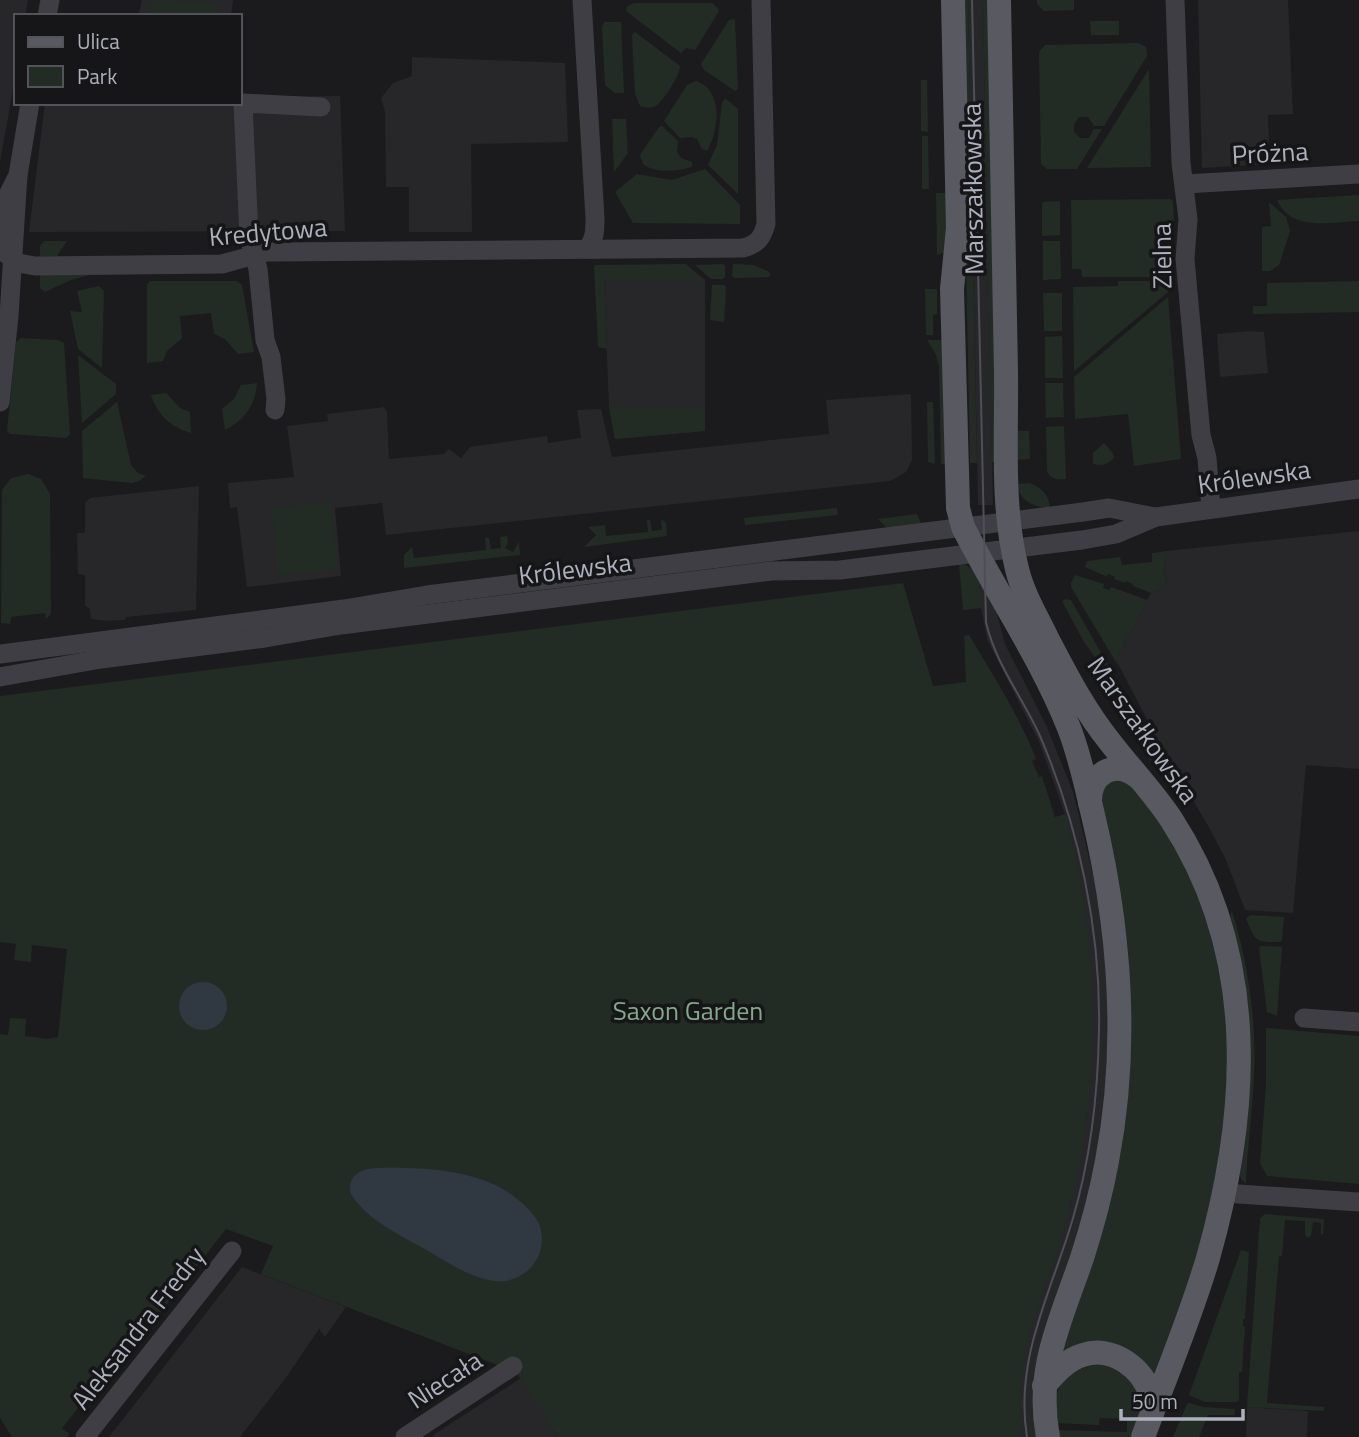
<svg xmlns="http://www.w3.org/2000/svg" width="1359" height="1437" viewBox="0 0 1359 1437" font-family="'Titillium Web',sans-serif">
  <rect width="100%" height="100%" fill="#1b1b1d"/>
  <g fill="#27272a">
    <polygon points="0,0 28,0 25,16 16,16 16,72 0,162"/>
    <polygon points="142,0 233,0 231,16 138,16"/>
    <polygon points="968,0 983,0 993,505 978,505"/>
    <polygon points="1198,0 1288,0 1293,114 1268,115 1270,164 1202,168"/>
    <polygon points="412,57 565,63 568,142 471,144 472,232 409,232 409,187 386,187 385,112 381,98 393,83 412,76"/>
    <polygon points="340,96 345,231 29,232 45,103 240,103 240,97"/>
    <polygon points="604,280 705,280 705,431 615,439 609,407"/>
    <polygon points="1250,331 1264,332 1268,373 1220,377 1217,334"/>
    <polygon points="911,394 912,460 906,472 890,481 386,535 382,503 335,508 341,576 247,587 237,507 230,508 228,483 294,477 287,426 328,421 327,414 384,407 387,412 389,459 444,454 449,449 461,458 470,447 547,436 548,443 581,438 577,410 601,409 612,457 829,434 826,400"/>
    <polygon points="199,486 196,610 126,617 125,620 106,621 91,619 90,609 85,605 85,575 78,574 77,533 85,533 85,503 90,498"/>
    <polygon points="1359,531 1359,769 1306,765 1293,913 1245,910 1226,860 1210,829 1163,750 1116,660 1147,600 1151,593 1163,588 1166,582 1163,572 1167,551"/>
    <polygon points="981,579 996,610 1005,644 1047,727 1073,792 1104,919 1110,984 1107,1103 1039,1437 1018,1437 1016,1428 1065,814 1039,742 987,639 981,608"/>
    <polygon points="242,1267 346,1307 325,1337 319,1329 285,1379 240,1437 109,1437"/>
    <polygon points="521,1378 558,1437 435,1437 433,1435"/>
    <polygon points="1247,1407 1308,1411 1307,1437 1246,1437"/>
  </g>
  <g fill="#222c24">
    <polygon points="152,0 215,3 213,16 150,16"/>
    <polygon points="961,0 968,0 977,463 970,463"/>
    <polygon points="983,0 991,0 998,462 992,462"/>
    <polygon points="1037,0 1074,0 1074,10 1044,11 1037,4"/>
    <polygon points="634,3 712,3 717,7 719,11 695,50 686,48 681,53 626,11 627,6"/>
    <polygon points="735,19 738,89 735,91 704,70 701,64 729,20"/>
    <polygon points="1090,21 1119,21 1119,35 1091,35"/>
    <polygon points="604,22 621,22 624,93 615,93 605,85 602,27"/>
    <path d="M635,32L680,66C680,75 664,100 657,105C652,109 646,108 640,106L635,94L632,35Z"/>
    <polygon points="1138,43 1146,47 1147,56 1104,126 1094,126 1088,117 1079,117 1074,124 1074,132 1080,138 1089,138 1094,129 1102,129 1077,169 1047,169 1041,164 1039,52 1045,45"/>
    <polygon points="1149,69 1151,167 1087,168"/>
    <polygon points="921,80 927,80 928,132 921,131"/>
    <path d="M696,81C724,90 719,131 707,151L702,149L697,139L691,137L680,138L664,121L687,85Z"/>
    <polygon points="725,98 738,109 738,194 708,165 717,145 722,103"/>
    <polygon points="612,119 626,119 628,153 614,172"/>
    <path d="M662,126L678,141L677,152L681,158L692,162V167C676,171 656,174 643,164L640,155L659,127Z"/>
    <polygon points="922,136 928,136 929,189 922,189"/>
    <polygon points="705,169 740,205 740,224 633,223 615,192 637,174 672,180"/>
    <polygon points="936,193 946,193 948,195 945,252 937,255"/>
    <path d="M1359,195V221C1331,222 1291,232 1277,200Z"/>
    <polygon points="1170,199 1173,201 1174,222 1163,231 1167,277 1082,277 1081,269 1072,269 1071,200"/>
    <polygon points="1060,201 1060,235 1042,236 1042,202"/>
    <polygon points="1269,202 1286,217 1290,231 1279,265 1270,271 1262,271 1262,227 1271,226"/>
    <polygon points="44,241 67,241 57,256 40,256 40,246"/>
    <polygon points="1043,241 1060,241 1061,279 1043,280"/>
    <polygon points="686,264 705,280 604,280 607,349 598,347 594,265"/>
    <polygon points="722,264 725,265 725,277 723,279 711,279 695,265"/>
    <polygon points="733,264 754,265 769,272 770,275 769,277 735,278 732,276"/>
    <polygon points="40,275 90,275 71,280 45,292 40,288"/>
    <polygon points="150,281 237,281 242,285 254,352 238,354 225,339 214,334 211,313 180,316 182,338 167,351 163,361 147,363 147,285"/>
    <polygon points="1118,281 1167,281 1168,292 1074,371 1073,287 1118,286"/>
    <polygon points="1359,281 1359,312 1253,314 1253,306 1267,306 1267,283"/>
    <polygon points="712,285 724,285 726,287 724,322 710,320"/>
    <polygon points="99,286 104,291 102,368 78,349 70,311 82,312 77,291"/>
    <polygon points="925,289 937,289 937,314 933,315 933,335 926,335"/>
    <polygon points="1043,293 1062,293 1062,331 1044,331"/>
    <polygon points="1168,297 1181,459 1134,466 1128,414 1075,419 1074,377"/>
    <polygon points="1062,336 1063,378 1045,378 1045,337"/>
    <polygon points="21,338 58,340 64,343 70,434 66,438 10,434 7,431 16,342"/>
    <polygon points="927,340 944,340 947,464 941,464 939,367 936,355"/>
    <polygon points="78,355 116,384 116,394 82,423"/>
    <path d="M257,383C255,406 245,420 225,430L222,409L234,399L241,385Z"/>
    <polygon points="1045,383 1063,383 1064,417 1046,418"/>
    <path d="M166,393L180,408L190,412L191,433C170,427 158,415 151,395Z"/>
    <polygon points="117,402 131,465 138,473 146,476 139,481 132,483 83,478 82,431"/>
    <polygon points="927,402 933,402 935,464 928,462"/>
    <polygon points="609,407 705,408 705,431 615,439"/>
    <path d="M1064,426L1066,479C1057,480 1051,480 1047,471L1046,427Z"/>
    <polygon points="1017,431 1029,431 1030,459 1016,460"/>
    <path d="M1104,443L1113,453L1114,458C1107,465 1102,466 1093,464V453Z"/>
    <polygon points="28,474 41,479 50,494 51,614 46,619 45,613 11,617 10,624 1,623 2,490 11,478"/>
    <path d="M1030,483C1041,488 1049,494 1050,508C1032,507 1021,501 1016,484Z"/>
    <polygon points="331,502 338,569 279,575 272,508"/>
    <polygon points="837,508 838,515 745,525 744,518"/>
    <polygon points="917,514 921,524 888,529 878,519"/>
    <polygon points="661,519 666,523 667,536 584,547 596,535 588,527 605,525 606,536 648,532 647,520 650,520 652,531 662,530"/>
    <polygon points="507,536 508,542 505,548 513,552 519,542 520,555 404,568 404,555 412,547 414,558 486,550 485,538 489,538 491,549 501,548 500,537"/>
    <polygon points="1167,551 1163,572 1166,582 1163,588 1151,593 1133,586 1133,584 1126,581 1125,583 1114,579 1115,577 1108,574 1107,577 1085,567 1087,561 1120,557 1122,565 1152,562 1152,553"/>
    <path d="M959,563C983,568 981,587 981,608L963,610Z"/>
    <polygon points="1075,575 1104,584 1103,588 1110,590 1111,587 1147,600 1116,660 1120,669 1071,587 1071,583"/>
    <path d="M903,583L933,686L966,682L964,636L969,635C993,675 1019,715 1036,759L1032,761L1039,777L1042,776L1055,817L1065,814C1101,946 1102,1083 1068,1215C1047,1296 1010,1349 1023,1437H558L516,1372L261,1274L273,1246L226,1229L145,1332L140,1331L62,1428L69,1434L67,1437H12L0,1418V1034L8,1035L10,1018L26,1019L25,1036L48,1039L58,1037L67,949L32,945L31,962L14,960L16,944L0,942V696Z"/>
    <polygon points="1066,599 1071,600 1109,667 1104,670 1084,642 1062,601"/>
    <path d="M1150,723L1169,757L1167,758C1149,748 1147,748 1146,726Z"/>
    <polygon points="1136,731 1151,755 1160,761 1167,770 1179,791 1177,792 1148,758"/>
    <polygon points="1114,779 1129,781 1177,844 1217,938 1231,1062 1214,1204 1157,1378 1141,1365 1059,1362 1130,1041 1128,945 1099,801 1100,790"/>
    <path d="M1232,911C1250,969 1258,1032 1253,1093C1251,1123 1247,1153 1246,1184L1241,1179L1239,1171L1229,919Z"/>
    <path d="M1250,915L1284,917L1282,940L1280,942C1254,942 1256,942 1246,919Z"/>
    <polygon points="1261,946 1282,947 1277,1016 1267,1012 1259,948"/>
    <polygon points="1266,1028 1359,1036 1359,1184 1267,1176 1260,1163 1266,1085"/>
    <polygon points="1265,1214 1324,1219 1323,1234 1321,1234 1321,1223 1313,1222 1311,1236 1307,1238 1305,1234 1305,1221 1285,1220 1282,1256 1279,1256 1267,1403 1324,1407 1324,1411 1247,1407 1260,1218"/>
    <polygon points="1241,1250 1249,1252 1245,1319 1243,1319 1243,1326 1245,1327 1242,1372 1239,1372 1239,1400 1237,1402 1205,1402 1189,1395"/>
    <path d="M1100,1363L1123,1371L1139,1393L1141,1408L1135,1437H1056L1055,1430L1127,1432V1419L1100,1418L1099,1425L1054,1423C1055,1383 1061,1373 1100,1363Z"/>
    <polygon points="1190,1403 1203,1407 1235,1409 1234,1415 1208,1415 1199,1437 1173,1437 1187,1404"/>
  </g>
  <g fill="#303942">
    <circle cx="203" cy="1006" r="24"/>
    <path d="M376,1168C416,1167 466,1169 501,1188C515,1196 538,1214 541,1230C547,1259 523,1284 495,1281C469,1278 444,1260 423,1248C398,1234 366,1219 351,1194C346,1176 361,1169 376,1168Z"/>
  </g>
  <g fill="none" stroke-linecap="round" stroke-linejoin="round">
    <g stroke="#3e3e44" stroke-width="19">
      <path d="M582,0L595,218C595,229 595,239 588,248"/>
      <polyline points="1175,0 1181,163 1188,219 1185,259 1201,435 1207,458 1211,509"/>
      <polyline points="47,16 50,0"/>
      <polyline points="1185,184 1359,174"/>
      <polyline points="0,234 6,199 18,175 30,103"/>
      <path d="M0,249L18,263L35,266L222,264L266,252H281L743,248C758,244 762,238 766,224L761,0"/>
      <polyline points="0,402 9,316 18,175"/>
      <polyline points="275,410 276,399 271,357 265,340 258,269 249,237 243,103 321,107"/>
      <polyline points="0,654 344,609 427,595 1083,512 1109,508 1155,517"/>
      <polyline points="0,677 101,659 265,638 341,625 771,571 840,570 1082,540 1116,534 1156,517 1359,489"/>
      <polyline points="1304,1018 1359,1022"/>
      <polyline points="1224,1193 1359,1202"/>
      <polyline points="85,1437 232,1251"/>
      <polyline points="405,1437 513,1366"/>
    </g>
    <g stroke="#585961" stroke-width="24">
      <path d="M953,0L958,228L952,289L958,508L963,527C997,594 1041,658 1069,728C1080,756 1086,785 1093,815C1120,928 1129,1046 1107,1161C1101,1194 1092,1227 1082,1258C1061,1320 1035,1369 1048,1437"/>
      <path d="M999,0C1001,124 1003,248 1006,372C1007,437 1001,505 1017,569C1023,594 1036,615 1047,638C1066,674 1084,710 1110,742C1130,768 1153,792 1171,819C1259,954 1250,1110 1208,1258C1190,1319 1165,1378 1143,1437"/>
      <path d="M1090,803C1089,774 1114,758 1138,777"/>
      <path d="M1044,1386C1055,1373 1066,1360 1083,1355C1112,1345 1143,1368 1151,1396C1153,1401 1152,1408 1152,1413"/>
    </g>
    <path stroke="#4f5057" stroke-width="2" d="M972,0L986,622C995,663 1023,698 1040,736C1079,827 1101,931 1099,1030C1098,1092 1091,1157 1073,1218C1052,1291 1014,1358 1027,1437"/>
  </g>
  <g text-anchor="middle" stroke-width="7" stroke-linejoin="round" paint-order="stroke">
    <g font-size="26" fill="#adb1bd" stroke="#161618">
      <text transform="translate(1270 153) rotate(-3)" y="9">Próżna</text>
      <text transform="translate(973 189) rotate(-91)" y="9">Marszałkowska</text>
      <text transform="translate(268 232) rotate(-5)" y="9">Kredytowa</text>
      <text transform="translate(1162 256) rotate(-91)" y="9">Zielna</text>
      <text transform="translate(1254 477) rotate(-8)" y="9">Królewska</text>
      <text transform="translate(575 569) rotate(-7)" y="9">Królewska</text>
      <text transform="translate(1143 730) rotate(55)" y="9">Marszałkowska</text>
      <text transform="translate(138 1328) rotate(-52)" y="9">Aleksandra Fredry</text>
      <text transform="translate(445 1380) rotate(-33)" y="9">Niecała</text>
    </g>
    <g font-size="26" fill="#85a78a" stroke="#161618">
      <text x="688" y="1020">Saxon Garden</text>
    </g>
  </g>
  <rect x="14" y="14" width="228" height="91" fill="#161618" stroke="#52545a" stroke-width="2"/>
  <rect x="28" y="37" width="35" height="10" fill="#585961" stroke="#52545a" stroke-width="2"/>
  <text x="77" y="49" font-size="21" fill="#adb1bd">Ulica</text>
  <rect x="28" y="66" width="35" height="21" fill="#222c24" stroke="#52545a" stroke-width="2"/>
  <text x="77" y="84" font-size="21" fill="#adb1bd">Park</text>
  <path d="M1121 1409v10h122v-10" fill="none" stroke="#adb1bd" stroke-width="3.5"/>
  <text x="1132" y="1409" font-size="21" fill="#adb1bd" stroke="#161618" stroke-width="5" paint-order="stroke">50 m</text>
</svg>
